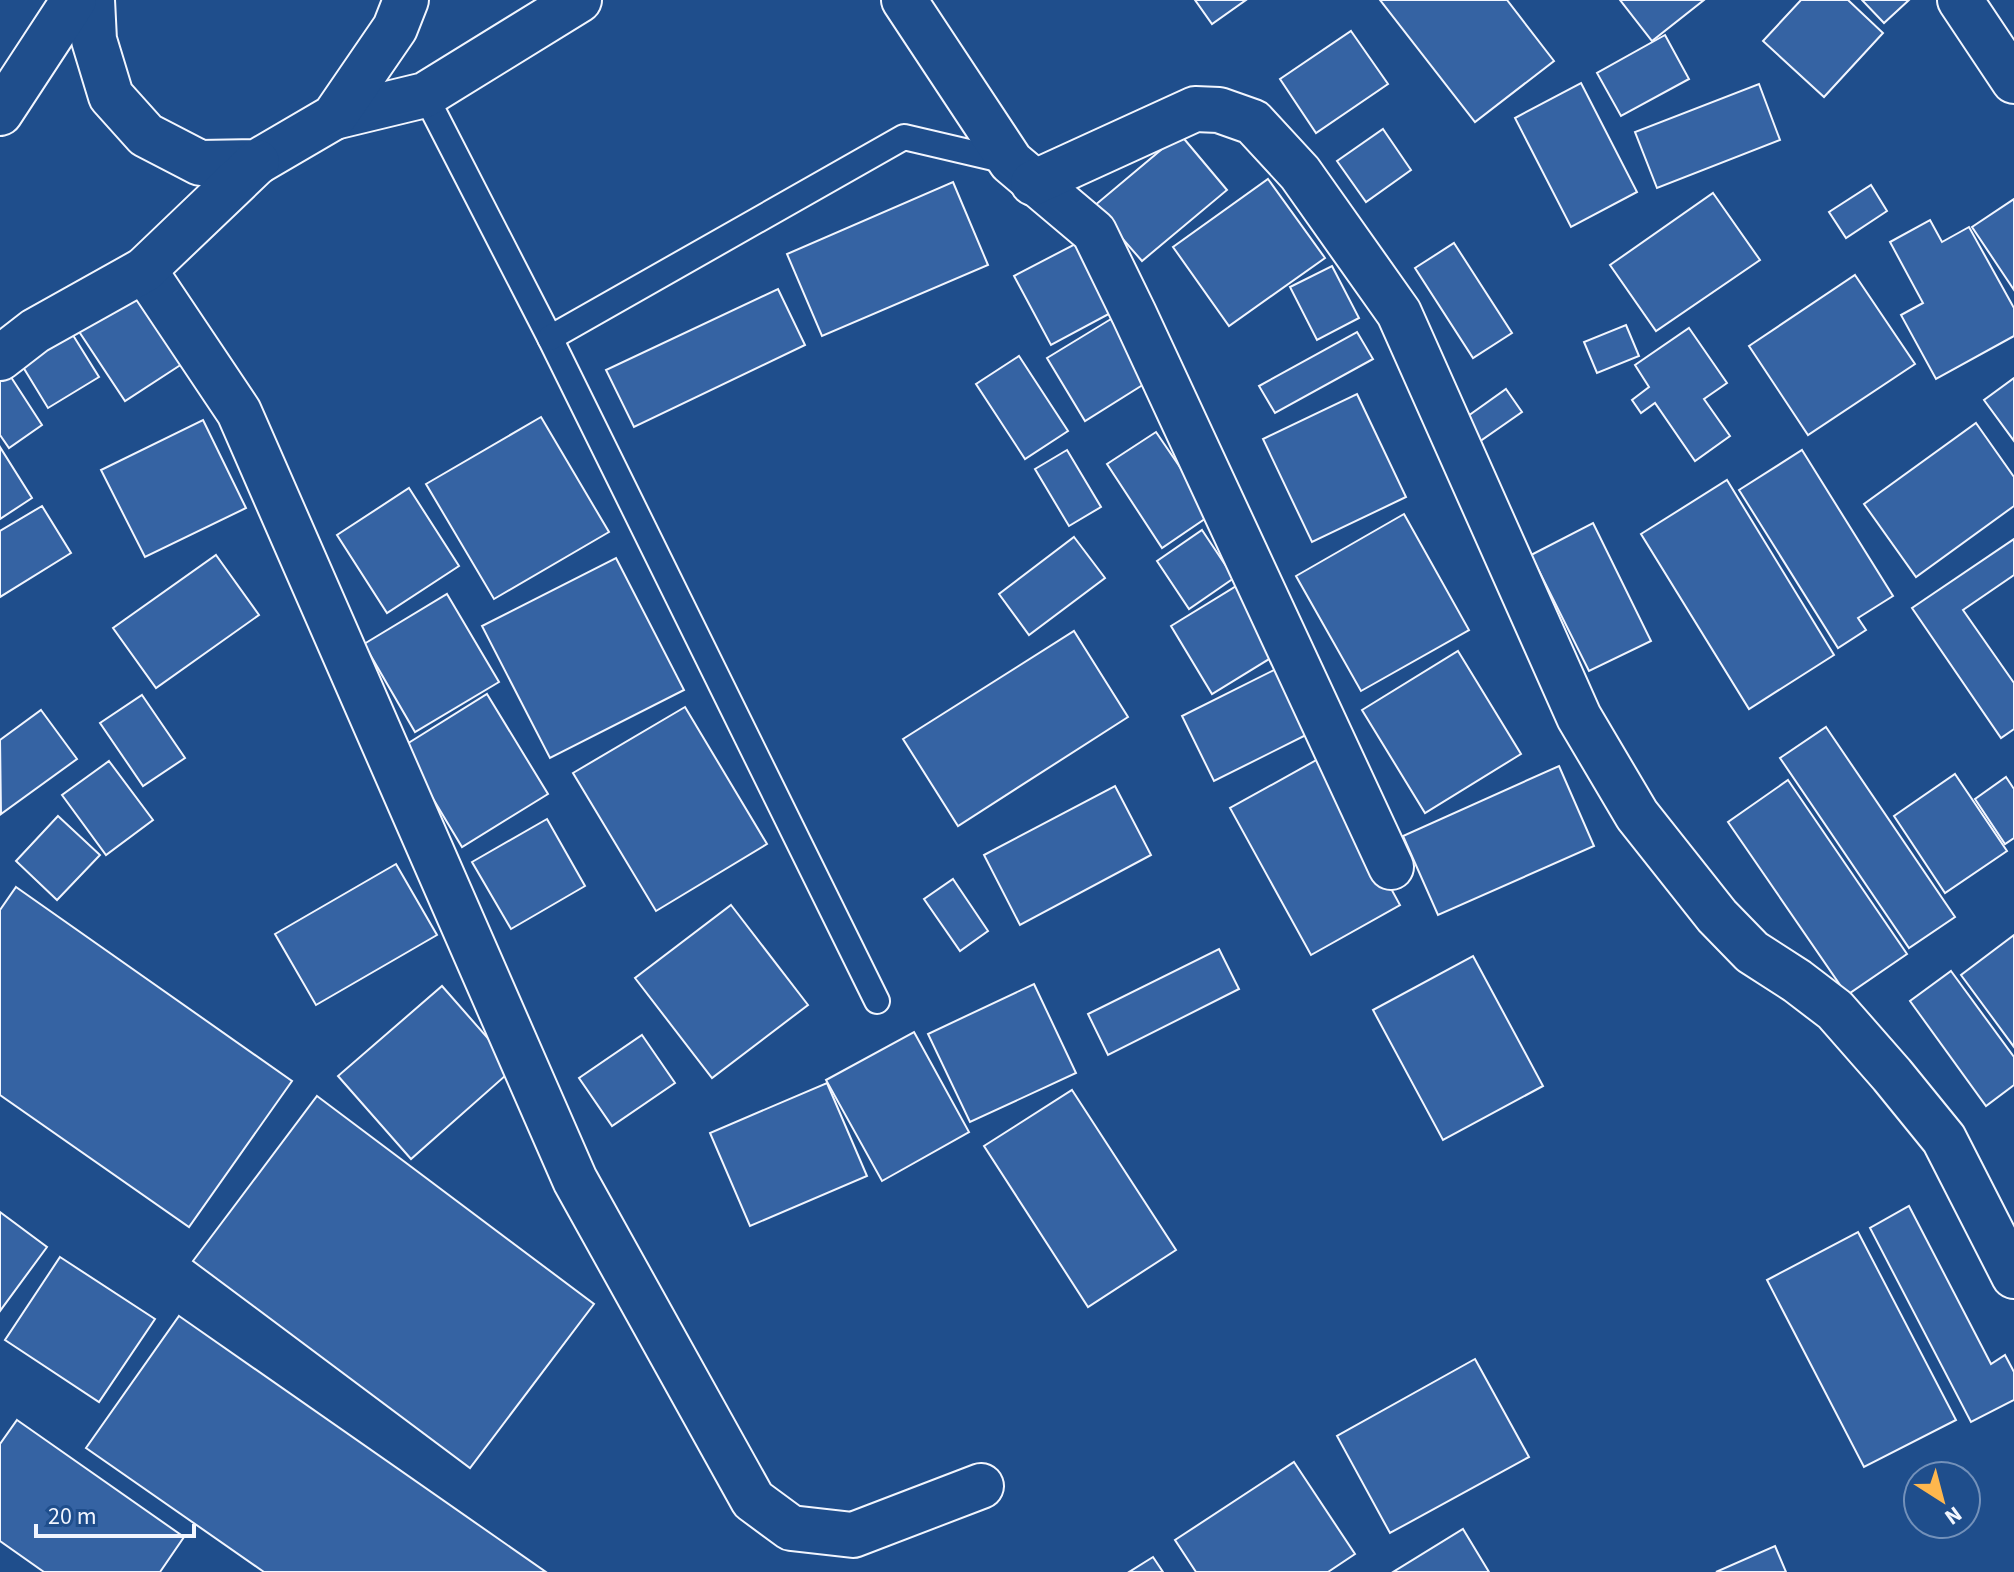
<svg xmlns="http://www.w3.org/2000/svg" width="2014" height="1572" viewBox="0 0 2014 1572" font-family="'Source Sans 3',sans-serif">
  <rect width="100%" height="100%" fill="#1f4e8c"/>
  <g fill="#3563a3" stroke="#f2f6ff" stroke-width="2">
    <polygon points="1195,0 1246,0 1212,24"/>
    <polygon points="1380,0 1507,0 1554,61 1475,122"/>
    <polygon points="1620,0 1704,0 1652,41"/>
    <polygon points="1801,0 1848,0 1883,33 1824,97 1763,41"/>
    <polygon points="1862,0 1909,0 1884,23"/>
    <polygon points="1351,31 1388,84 1316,133 1280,79"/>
    <polygon points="1665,35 1689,79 1621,116 1597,73"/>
    <polygon points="1581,83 1637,192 1571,227 1515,118"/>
    <polygon points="1759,84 1780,140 1657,188 1635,132"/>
    <polygon points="1383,129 1411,170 1366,202 1337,161"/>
    <polygon points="1180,134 1227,190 1142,261 1094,206"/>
    <polygon points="1268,179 1325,258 1229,326 1173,247"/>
    <polygon points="953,182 988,265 822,336 787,254"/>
    <polygon points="1871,185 1887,211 1846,238 1829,212"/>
    <polygon points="1713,193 1760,260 1656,331 1610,265"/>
    <polygon points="2014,199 2014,290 1972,227"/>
    <polygon points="1930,220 1942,242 1969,227 2014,308 2014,336 1936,379 1901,315 1923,303 1890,242"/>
    <polygon points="1081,241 1118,309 1051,345 1014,276"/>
    <polygon points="1454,243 1512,333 1473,358 1415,268"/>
    <polygon points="1332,266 1359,318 1317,340 1290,287"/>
    <polygon points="1855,275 1915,364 1808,435 1749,346"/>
    <polygon points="778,289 805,345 634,427 606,370"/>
    <polygon points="134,290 182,364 125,401 76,327"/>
    <polygon points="1111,319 1149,381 1085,421 1047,358"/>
    <polygon points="1626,325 1639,356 1597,373 1584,342"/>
    <polygon points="1689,328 1727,383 1704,399 1730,436 1695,461 1655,403 1641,413 1632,400 1649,387 1635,365"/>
    <polygon points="71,332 99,377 48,408 20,362"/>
    <polygon points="1357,332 1373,359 1275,413 1259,386"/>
    <polygon points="1019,356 1068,431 1025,459 976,384"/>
    <polygon points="9,374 42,425 9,448 0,435 0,380"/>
    <polygon points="2014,378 2014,441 1984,400"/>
    <polygon points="1506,389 1522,412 1476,444 1461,421"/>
    <polygon points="1357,394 1406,497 1312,542 1263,439"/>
    <polygon points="541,417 609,532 494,599 426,484"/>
    <polygon points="203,420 246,508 145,557 101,470"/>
    <polygon points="1976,423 2014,477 2014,506 1916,577 1864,504"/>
    <polygon points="1156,432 1212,514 1162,548 1107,464"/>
    <polygon points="0,447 32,498 0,519"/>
    <polygon points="1067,450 1101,507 1069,526 1035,469"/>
    <polygon points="1802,450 1893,596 1858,618 1866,630 1838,648 1739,490"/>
    <polygon points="1727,480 1834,655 1749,709 1641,534"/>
    <polygon points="409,488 459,566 387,613 337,535"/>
    <polygon points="42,506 71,553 0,597 0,531"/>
    <polygon points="1404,514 1469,630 1361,691 1296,576"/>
    <polygon points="1593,523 1651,641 1589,671 1531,555"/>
    <polygon points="1202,530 1234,578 1189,609 1157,561"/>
    <polygon points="1074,537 1105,578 1029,635 999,594"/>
    <polygon points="2014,539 2014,575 1963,610 2014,683 2014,729 2001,738 1912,608"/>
    <polygon points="216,555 259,615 156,688 113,628"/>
    <polygon points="616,558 684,690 550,758 482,626"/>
    <polygon points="1238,585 1279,653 1212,694 1171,626"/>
    <polygon points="447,594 499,682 415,732 364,644"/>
    <polygon points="1074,631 1128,717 958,826 903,739"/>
    <polygon points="1458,651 1521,754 1425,813 1362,710"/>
    <polygon points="1276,669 1308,734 1214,781 1182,716"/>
    <polygon points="487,694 548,794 462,847 402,747"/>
    <polygon points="142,695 185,758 143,786 100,723"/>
    <polygon points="685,707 767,844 656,911 573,773"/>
    <polygon points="41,710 77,759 1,814 0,740"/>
    <polygon points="1826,727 1955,917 1909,948 1780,758"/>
    <polygon points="1320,758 1400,905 1311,955 1230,808"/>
    <polygon points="109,761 153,820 106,855 62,795"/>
    <polygon points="1559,766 1594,846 1438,915 1403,836"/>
    <polygon points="1955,774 2007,851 1945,893 1894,816"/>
    <polygon points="2006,777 2014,789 2014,838 2005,844 1975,799"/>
    <polygon points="1788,780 1907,954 1847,995 1728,822"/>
    <polygon points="1115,786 1151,855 1020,925 984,855"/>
    <polygon points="58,816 100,855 57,900 16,861"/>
    <polygon points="547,819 585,886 511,929 472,862"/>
    <polygon points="396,864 437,935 316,1005 275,934"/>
    <polygon points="953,879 988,931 960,951 924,899"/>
    <polygon points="16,887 292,1081 189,1227 0,1095 0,910"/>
    <polygon points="731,905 808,1005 712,1078 635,978"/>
    <polygon points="2014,935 2014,1047 1961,975"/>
    <polygon points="1219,949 1239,989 1108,1055 1088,1014"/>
    <polygon points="1473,956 1543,1086 1443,1140 1373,1010"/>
    <polygon points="1951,971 2014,1057 2014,1085 1986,1106 1910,1001"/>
    <polygon points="1034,984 1076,1073 970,1122 928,1034"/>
    <polygon points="442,986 514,1068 411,1159 338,1076"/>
    <polygon points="914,1032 969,1132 882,1181 826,1080"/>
    <polygon points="642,1035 675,1083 612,1126 579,1078"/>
    <polygon points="827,1083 867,1176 750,1226 710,1133"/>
    <polygon points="1072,1090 1176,1250 1088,1307 984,1146"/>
    <polygon points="317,1096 594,1304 470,1468 193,1261"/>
    <polygon points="1909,1206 1991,1364 2005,1355 2014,1372 2014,1400 1971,1422 1870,1228"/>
    <polygon points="0,1212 47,1247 0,1311"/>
    <polygon points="1858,1232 1956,1420 1864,1467 1767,1280"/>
    <polygon points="60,1257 155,1319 99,1402 5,1340"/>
    <polygon points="179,1316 546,1572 264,1572 86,1448"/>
    <polygon points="1475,1359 1529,1457 1390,1533 1337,1436"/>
    <polygon points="17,1420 184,1537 160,1572 44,1572 0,1541 0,1444"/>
    <polygon points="1294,1462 1355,1554 1328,1572 1196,1572 1175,1540"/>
    <polygon points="1463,1529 1489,1572 1393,1572"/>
    <polygon points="1775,1546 1786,1572 1716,1572"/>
    <polygon points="1153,1557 1163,1572 1129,1572"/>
  </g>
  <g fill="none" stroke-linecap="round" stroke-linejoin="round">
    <defs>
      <g id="service">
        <polyline points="425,95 550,338 877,1001"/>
        <polyline points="550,338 904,137 1011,162"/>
      </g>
      <g id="minor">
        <polyline points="904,0 1011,162 1094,232 1134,314 1391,867"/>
        <polyline points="1960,0 2014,81"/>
        <polyline points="1033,183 1195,109 1219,110 1253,122 1300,173 1399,313 1579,717 1637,815 1717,916 1752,952 1797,981 1835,1010 1892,1075 1944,1139 2014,1276"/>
        <polyline points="144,270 239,412 575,1180 753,1500 791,1528 853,1535 981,1486"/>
      </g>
      <polyline id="secondary" points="334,117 425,95 579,0"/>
      <g id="trunk">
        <polyline points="92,0 94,40 111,96 146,135 200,163 257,162 334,117 395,28 406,0"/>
        <polyline points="0,113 74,0"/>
        <polyline points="0,358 35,331 144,270 257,162"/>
      </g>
    </defs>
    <use href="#service" stroke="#f2f6ff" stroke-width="28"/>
    <use href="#minor" stroke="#f2f6ff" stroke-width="48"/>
    <use href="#secondary" stroke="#f2f6ff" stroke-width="48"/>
    <use href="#trunk" stroke="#f2f6ff" stroke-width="48"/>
    <use href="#service" stroke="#1f4e8c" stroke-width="24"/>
    <use href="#minor" stroke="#1f4e8c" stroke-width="44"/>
    <use href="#secondary" stroke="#1f4e8c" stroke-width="44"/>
    <use href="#trunk" stroke="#1f4e8c" stroke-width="44"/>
  </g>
  <g transform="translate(1942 1500) rotate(144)"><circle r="38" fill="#1f4e8c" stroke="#7391ba" stroke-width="2"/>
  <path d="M0-6L14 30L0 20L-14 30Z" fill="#ffb74d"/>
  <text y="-12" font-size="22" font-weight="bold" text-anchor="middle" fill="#f2f6ff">N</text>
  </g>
  <path d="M36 1524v12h158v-12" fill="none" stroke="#f2f6ff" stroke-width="4"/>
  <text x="48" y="1524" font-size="24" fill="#f2f6ff" stroke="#1f4e8c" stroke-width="6" paint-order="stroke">20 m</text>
</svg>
